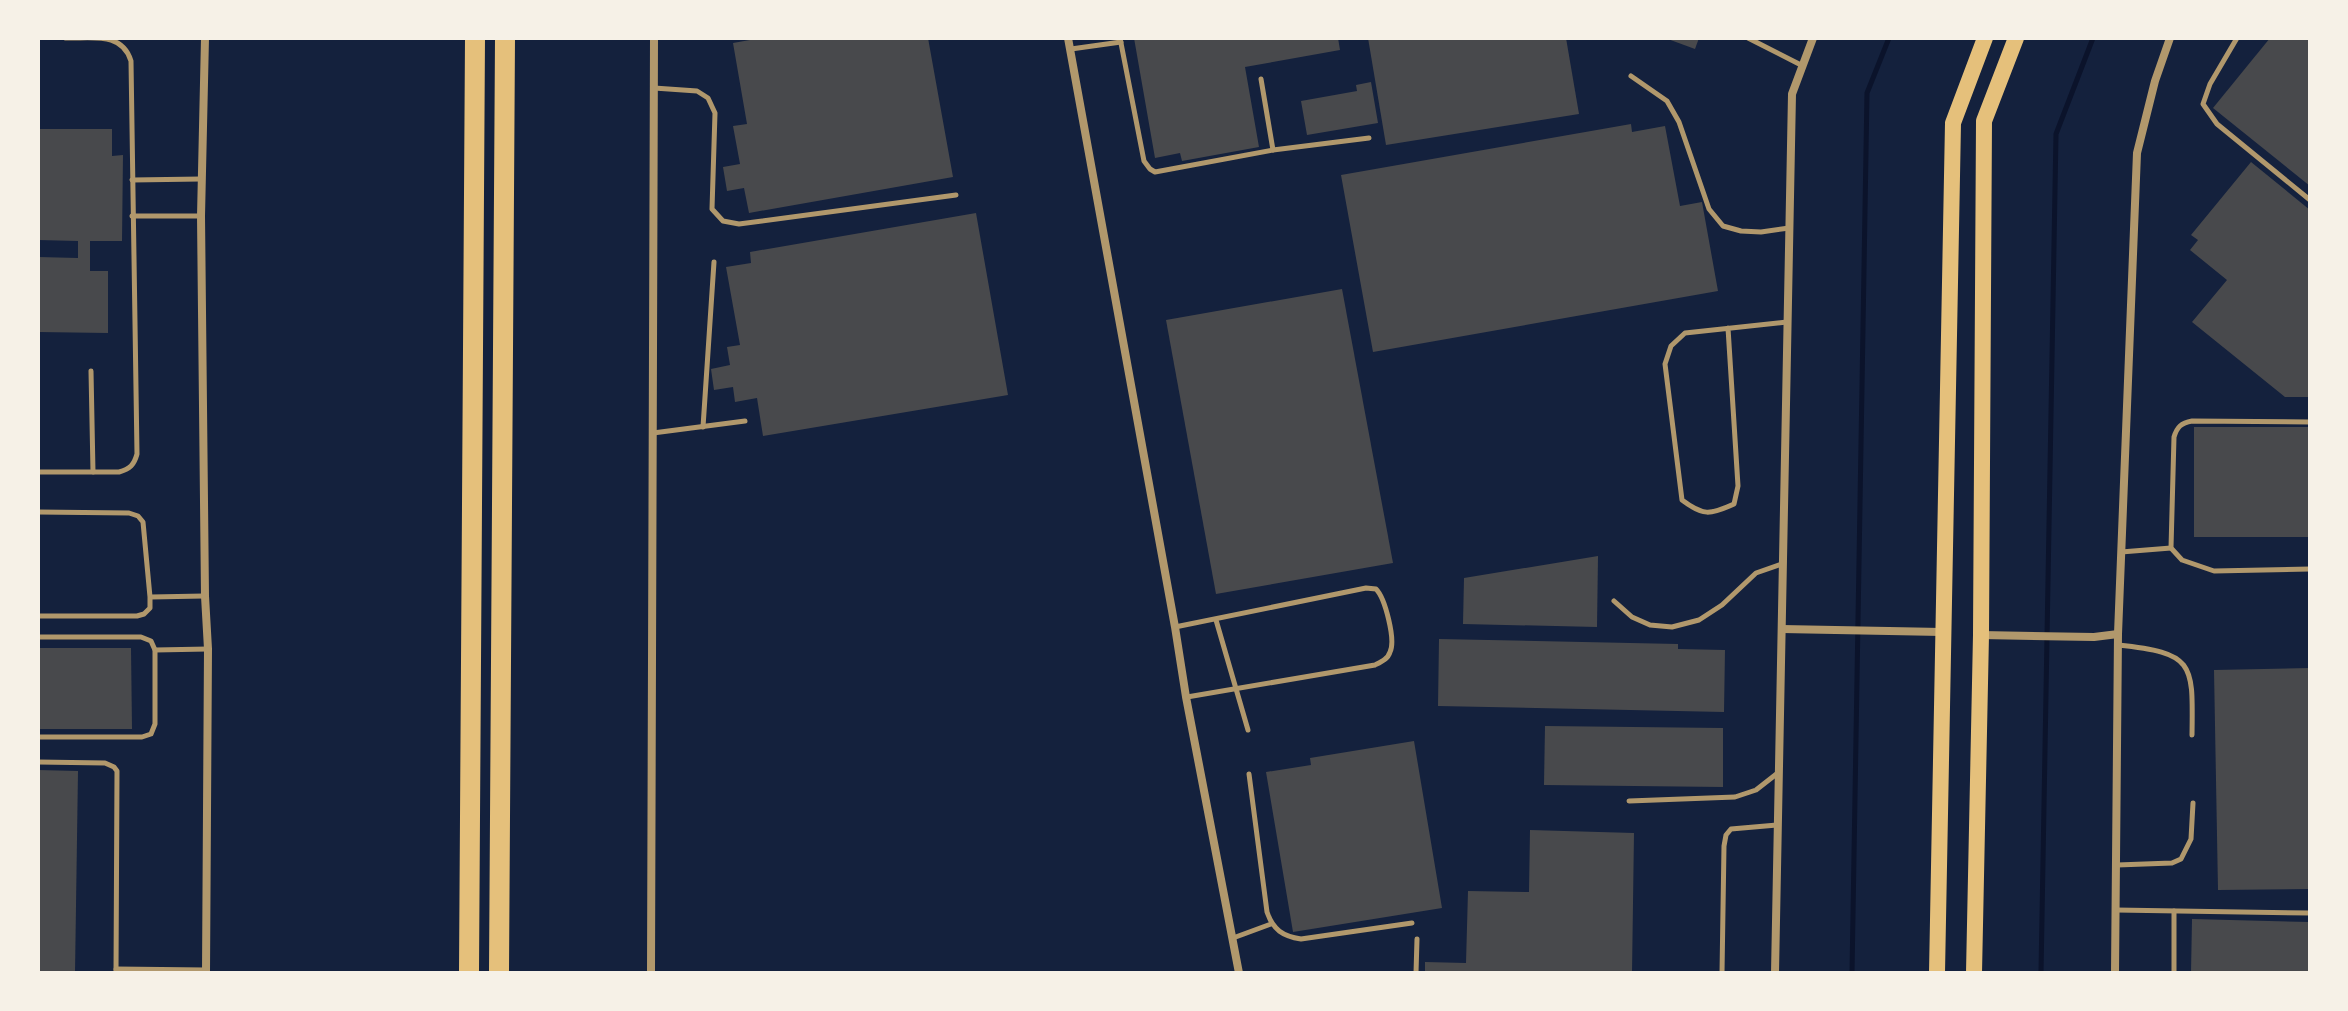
<svg xmlns="http://www.w3.org/2000/svg" width="2348" height="1011" viewBox="0 0 2348 1011" font-family="'Asap Condensed',sans-serif">
  <rect width="100%" height="100%" fill="#14213d"/>
  <g fill="none" stroke-linecap="round" stroke-linejoin="round">
    <g stroke="#0b132b" stroke-width="5">
      <polyline points="1852,973 1867,93 1889,38"/>
      <polyline points="2041,973 2056,134 2093,38"/>
    </g>
  </g>
  <g fill="#48494c">
    <polygon points="761,38 928,38 953,177 749,213 744,188 727,191 723,167 740,164 733,126 747,124 733,43"/>
    <polygon points="1134,38 1338,38 1340,50 1245,67 1259,147 1182,161 1180,153 1155,158"/>
    <polygon points="1368,38 1566,38 1579,114 1386,145"/>
    <polygon points="1665,38 1699,38 1695,49"/>
    <polygon points="2270,38 2310,38 2310,186 2213,108"/>
    <polygon points="1371,82 1378,123 1307,135 1301,101 1357,91 1356,85"/>
    <polygon points="1631,124 1632,132 1665,126 1680,206 1702,202 1718,291 1373,352 1341,175"/>
    <polygon points="38,129 112,129 112,156 123,155 122,241 90,241 90,271 108,271 108,333 38,332 38,257 78,258 78,241 38,240"/>
    <polygon points="2251,162 2310,210 2310,397 2285,397 2192,322 2227,280 2190,250 2198,240 2191,235"/>
    <polygon points="976,213 1008,395 763,436 757,398 735,402 733,387 714,390 711,369 730,365 727,347 740,345 726,267 751,263 750,252"/>
    <polygon points="1342,289 1393,563 1216,594 1166,320"/>
    <rect x="2194" y="427" width="116" height="110"/>
    <polygon points="1598,556 1597,627 1463,624 1464,578"/>
    <polygon points="1439,639 1678,644 1678,649 1725,650 1724,712 1438,706"/>
    <polygon points="38,648 131,648 132,729 38,729"/>
    <polygon points="2310,668 2310,889 2218,890 2214,670"/>
    <polygon points="1545,726 1723,728 1723,787 1544,785"/>
    <polygon points="1414,741 1442,908 1293,932 1266,772 1311,765 1310,758"/>
    <polygon points="38,770 78,771 75,973 38,973"/>
    <polygon points="1530,830 1634,833 1632,973 1425,973 1425,962 1466,963 1468,891 1529,892"/>
    <polygon points="2192,919 2310,922 2310,973 2191,973"/>
  </g>
  <g fill="none" stroke-linecap="round" stroke-linejoin="round">
    <g stroke="#b1986c" stroke-width="5">
      <polyline points="1120,38 1144,161 1150,169 1155,172 1273,150 1369,138"/>
      <polyline points="1748,38 1803,66"/>
      <polyline points="2237,38 2210,84 2203,104 2217,124 2310,200"/>
      <polyline points="1071,49 1121,42"/>
      <polyline points="1631,76 1667,101 1679,122 1709,209 1723,226 1741,231 1761,232 1789,228"/>
      <polyline points="1261,79 1273,150"/>
      <polyline points="654,88 697,91 708,98 715,113 712,209 723,221 739,224 956,195"/>
      <polyline points="132,180 201,179"/>
      <polyline points="132,216 201,216"/>
      <path d="M1728,328L1738,486L1734,504C1710,515 1703,516 1682,500L1665,364L1671,346L1685,333L1787,322"/>
      <polyline points="91,371 93,472"/>
      <path d="M2310,422L2192,421C2181,423 2177,427 2174,437L2171,548L2182,560L2214,571L2310,569"/>
      <polyline points="703,427 714,262"/>
      <polyline points="653,433 745,421"/>
      <path d="M38,472H119C130,469 134,465 137,454L131,61C122,31 91,39 65,38"/>
      <polyline points="38,512 129,513 138,516 143,522 150,597 150,608 144,614 137,616 38,616"/>
      <polyline points="2121,552 2171,548"/>
      <polyline points="151,597 204,596"/>
      <polyline points="1614,601 1632,617 1650,625 1672,627 1699,620 1722,605 1756,573 1782,564"/>
      <polyline points="1216,620 1248,730"/>
      <path d="M1175,627L1366,588L1376,589C1385,598 1396,640 1390,652C1388,659 1381,662 1375,665L1187,697"/>
      <polyline points="38,637 141,637 151,641 155,650 155,724 151,734 142,737 38,737"/>
      <path d="M2118,645C2195,653 2193,663 2192,735"/>
      <polyline points="155,650 208,649"/>
      <polyline points="38,762 105,763 114,767 117,771 116,973"/>
      <path d="M1249,774L1267,912C1273,930 1283,936 1301,939L1412,923"/>
      <polyline points="1629,801 1735,797 1756,790 1779,772"/>
      <polyline points="2117,865 2172,863 2181,859 2191,839 2193,803"/>
      <polyline points="2116,910 2310,913"/>
      <polyline points="1233,938 1271,924"/>
      <polyline points="116,969 206,970"/>
      <polyline points="1416,973 1417,939"/>
      <polyline points="1722,973 1724,846 1726,835 1731,829 1777,825"/>
      <polyline points="2174,973 2174,911"/>
    </g>
    <g stroke="#b1986c" stroke-width="8">
      <polyline points="205,38 201,216 205,596 208,649 206,973"/>
      <polyline points="1068,38 1175,627 1186,697 1239,973"/>
      <polyline points="1782,629 1942,632"/>
      <polyline points="1981,635 2094,637 2118,634"/>
      <polyline points="651,973 654,38"/>
      <polyline points="1775,973 1792,94 1813,38"/>
      <polyline points="2115,973 2118,634 2137,153 2155,81 2170,38"/>
    </g>
    <g stroke="#e5c07b" stroke-width="16">
      <polyline points="1937,973 1953,123 1985,38"/>
      <polyline points="1974,973 1981,635 1984,121 2016,38"/>
    </g>
    <g stroke="#e5c07b" stroke-width="20">
      <polyline points="469,973 475,38"/>
      <polyline points="499,973 505,38"/>
    </g>
  </g>
  <rect width="2348" height="1011" fill="none" stroke="#f6f1e7" stroke-width="80"/>
</svg>
